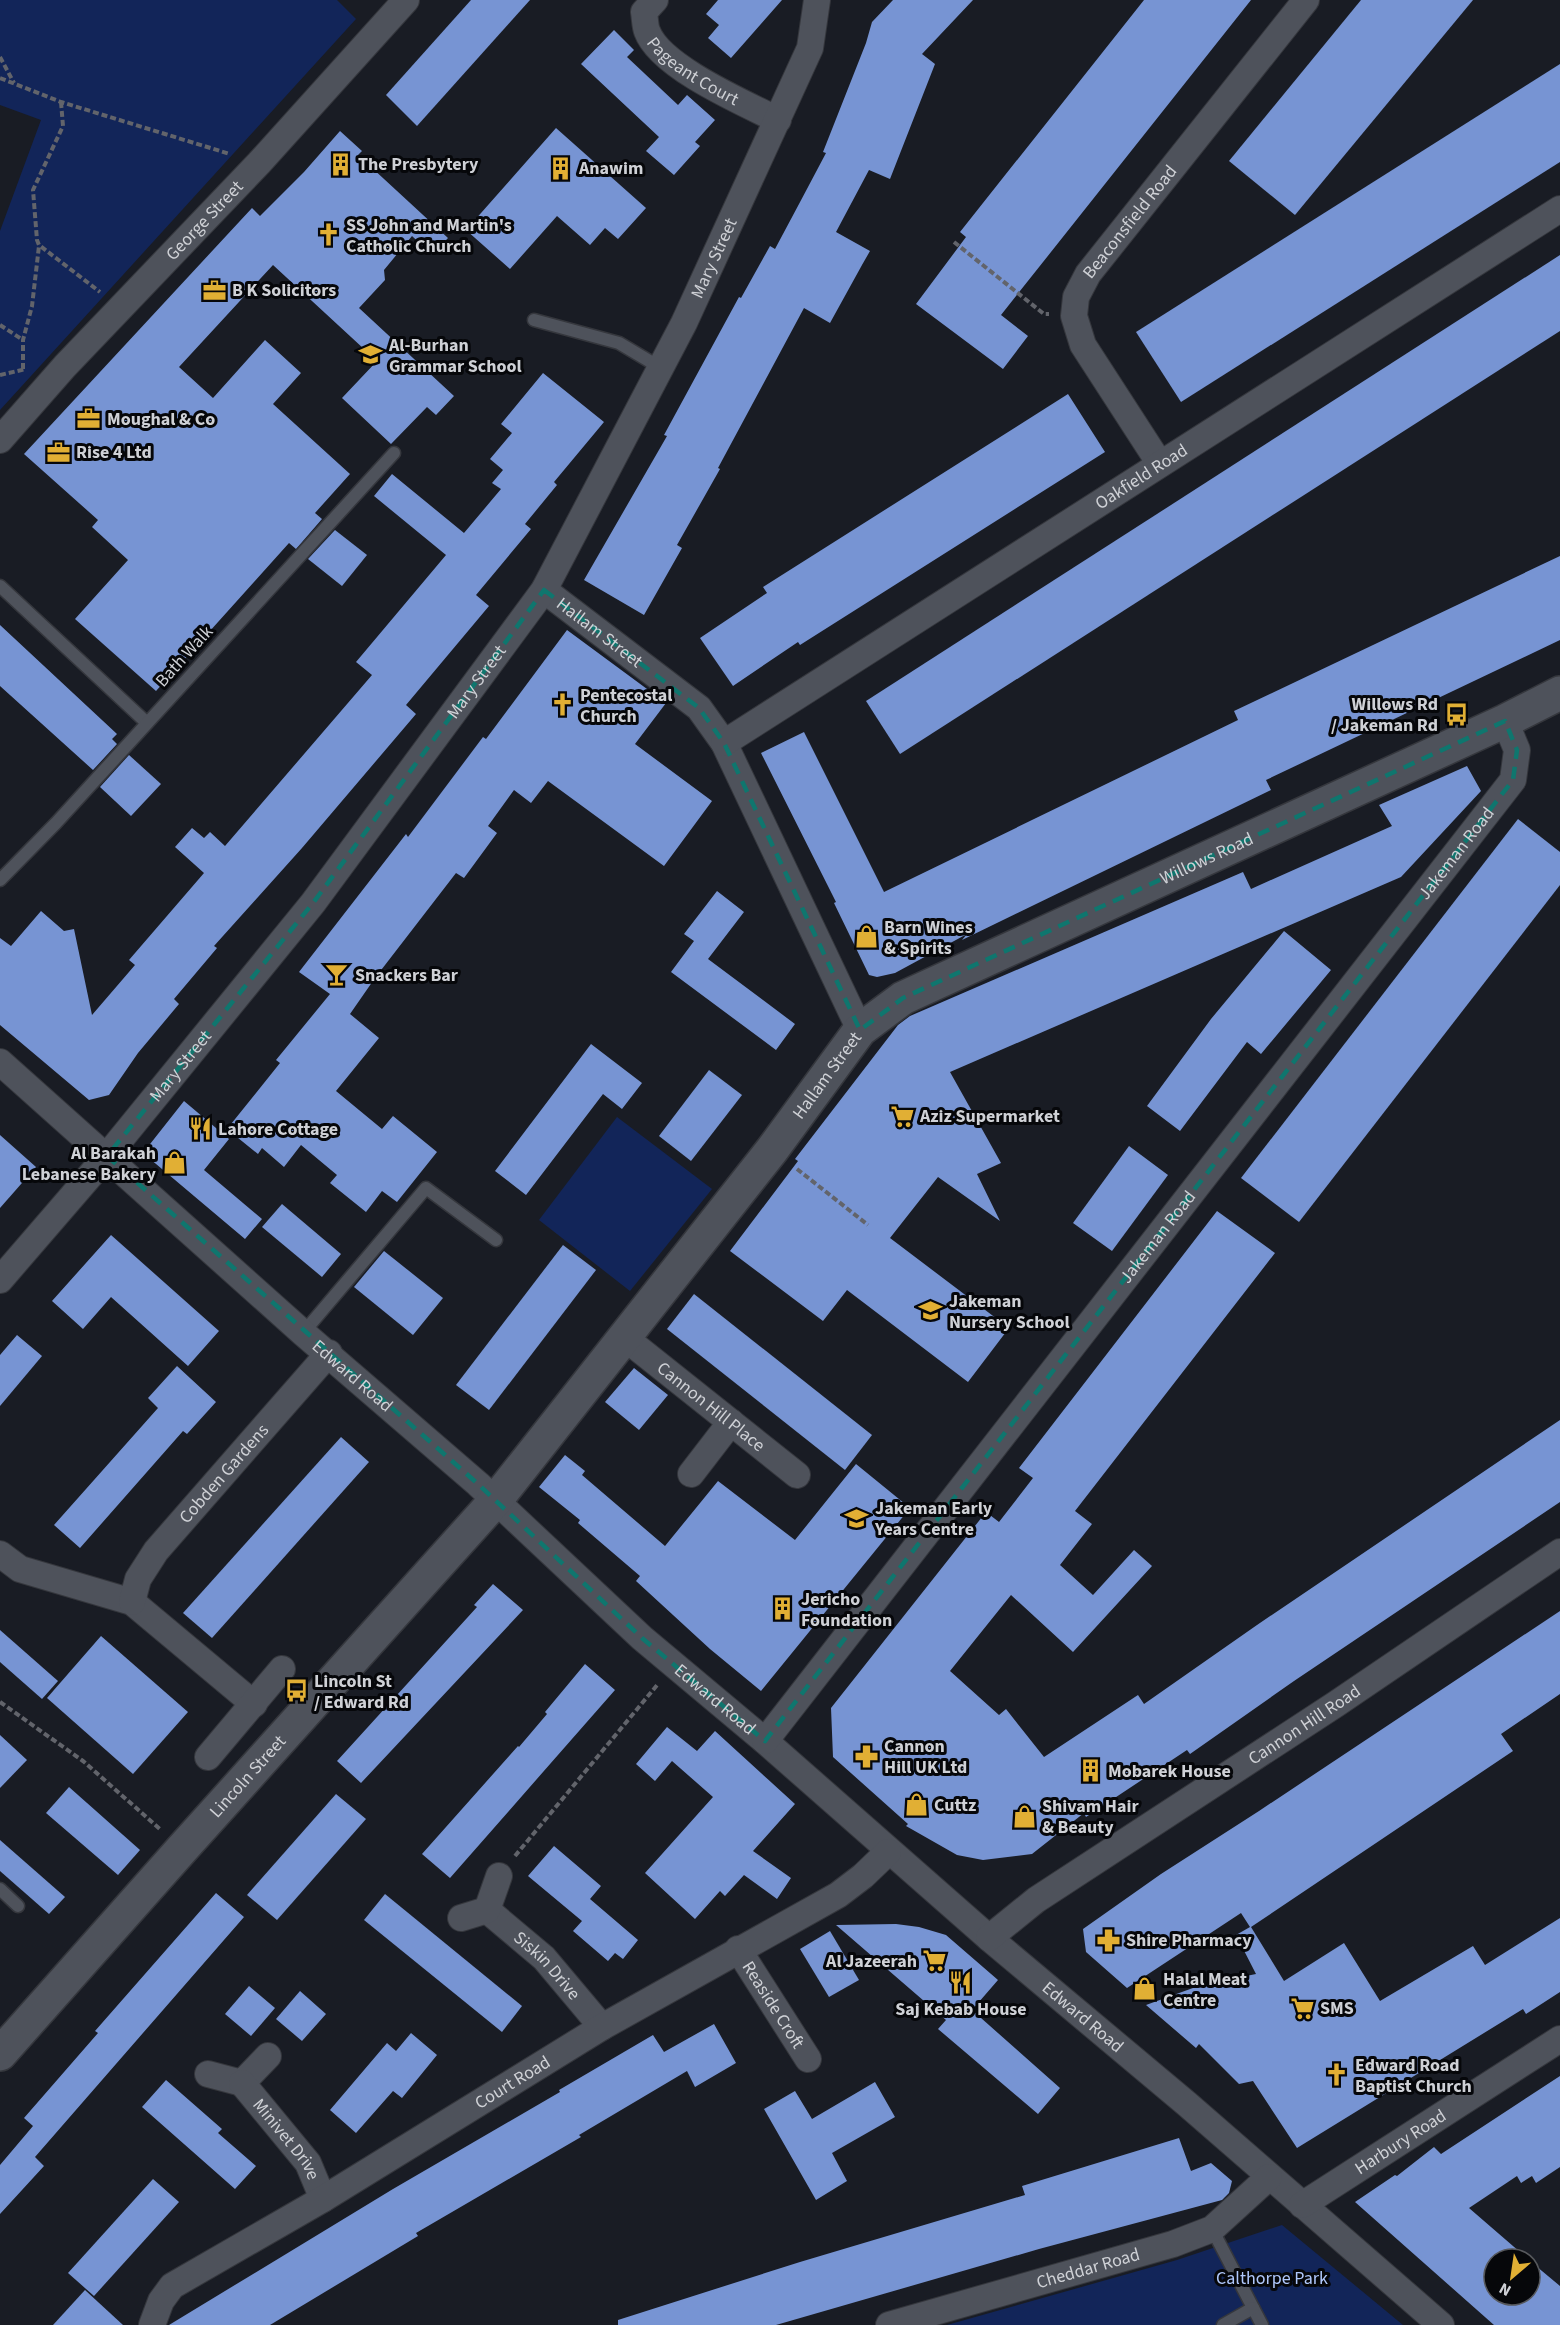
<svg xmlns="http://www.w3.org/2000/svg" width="1560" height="2325" viewBox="0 0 1560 2325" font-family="'Source Sans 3',sans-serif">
  <rect width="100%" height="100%" fill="#191c24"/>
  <g fill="#122559">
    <polygon points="0,0 337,0 356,19 0,410 0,231 41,120 0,105"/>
    <polygon points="617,1117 712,1189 630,1291 539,1220"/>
    <polygon points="1282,2225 1403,2325 947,2325 1177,2260"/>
  </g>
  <g fill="#7794d3">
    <polygon points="471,0 530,0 417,126 386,95"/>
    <polygon points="718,0 782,0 731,58 708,38 719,25 706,14"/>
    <polygon points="893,0 973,0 922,54 935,64 890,179 869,170 836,232 870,251 862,265 830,323 804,308 718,468 720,469 677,545 682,548 644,615 584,580 667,436 664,435 739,297 741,298 770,246 775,249 799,204 826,153 823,152 866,43 872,22"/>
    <polygon points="1144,0 1251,0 1001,315 1028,336 1003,369 916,304 966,237 960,232"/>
    <polygon points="1361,0 1473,0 1295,215 1229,161"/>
    <polygon points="614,30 634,50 627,57 678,105 687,95 715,120 695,142 700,146 674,175 646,151 659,137 581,64"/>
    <polygon points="1560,64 1560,162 1181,402 1136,332"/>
    <polygon points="556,128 646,208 618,239 605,228 590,245 557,216 510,269 466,230"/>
    <polygon points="340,131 362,151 358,155 448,238 432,255 412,236 384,270 385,280 359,308 454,396 436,415 427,407 391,444 342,398 377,361 273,265 179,367 213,398 265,340 301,373 273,404 350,474 315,513 322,519 296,549 289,543 156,691 75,619 128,560 92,527 98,520 24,454 252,208 260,216 304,172"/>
    <polygon points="1560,255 1560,331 900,754 866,701"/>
    <polygon points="543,373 604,422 554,482 557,485 525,524 531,529 476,595 489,606 406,705 416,714 302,848 214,946 217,948 174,999 179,1004 138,1053 109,1095 89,1100 0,1025 0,938 11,946 41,911 64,931 74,929 92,1015 135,965 129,960 204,873 175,847 192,828 204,838 210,832 225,846 372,675 356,662 446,555 374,496 392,474 464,533 501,489 492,483 503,470 490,459 512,433 501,424"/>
    <polygon points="1068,394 1105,452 800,645 798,642 733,686 700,638 767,593 763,587"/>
    <polygon points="335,530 367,555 342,586 308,559"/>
    <polygon points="1560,556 1560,640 1266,780 1271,790 962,940 967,934 895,973 877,977 869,975 834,903 836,902 761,753 804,732 884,892 1238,720 1234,711"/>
    <polygon points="0,625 117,734 112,739 117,744 93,770 0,686"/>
    <polygon points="567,630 666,703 635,744 712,801 664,866 548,781 531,803 514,790 488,826 497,833 464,878 456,873 375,978 350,1014 379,1038 336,1091 382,1129 393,1116 437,1152 397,1202 382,1191 366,1212 330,1183 337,1175 301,1145 284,1167 262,1148 258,1154 227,1129 280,1063 276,1060 330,994 299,972 406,834 408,837 483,737 486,739"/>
    <polygon points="129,755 161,784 131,816 100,787"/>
    <polygon points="1467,766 1481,791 1401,877 950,1072 1001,1163 977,1174 1000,1221 938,1177 890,1238 1009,1328 968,1382 847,1290 823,1321 730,1251 798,1161 795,1159 898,1025 910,1016 1243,872 1251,889 1392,826 1379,805"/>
    <polygon points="1518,819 1560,852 1560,885 1299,1222 1241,1178"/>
    <polygon points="717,891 744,912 708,959 795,1024 776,1050 671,972 694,941 684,934"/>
    <polygon points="1284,931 1331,970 1261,1054 1247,1042 1180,1131 1147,1106 1211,1019"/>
    <polygon points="591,1044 642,1083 622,1109 603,1094 526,1195 495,1171"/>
    <polygon points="709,1070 742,1095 691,1161 659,1136"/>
    <polygon points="184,1101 229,1139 204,1170 262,1219 245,1239 143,1153"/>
    <polygon points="0,1135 36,1167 0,1208"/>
    <polygon points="1129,1146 1168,1175 1112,1251 1073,1223"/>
    <polygon points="282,1204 341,1254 322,1277 262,1227"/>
    <polygon points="1217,1211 1275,1253 1075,1511 1092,1524 1060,1565 1093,1595 1134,1550 1152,1566 1073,1652 1011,1595 950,1671 999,1715 1006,1709 1044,1757 1138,1695 1144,1704 1257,1625 1560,1420 1560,1502 1294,1681 1190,1754 1187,1750 1086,1817 1084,1813 1032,1854 983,1860 957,1855 906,1826 908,1824 833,1757 831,1708 986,1512 999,1522 1033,1478 1019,1468"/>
    <polygon points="111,1235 219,1331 188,1366 111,1297 83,1329 52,1301"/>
    <polygon points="563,1245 596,1270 489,1410 456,1385"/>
    <polygon points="384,1251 443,1298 413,1335 354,1287"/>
    <polygon points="694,1294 872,1435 845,1470 667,1329"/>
    <polygon points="17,1335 42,1356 0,1406 0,1355"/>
    <polygon points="177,1366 216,1402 187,1434 183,1431 80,1548 54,1525 158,1408 148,1398"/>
    <polygon points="634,1368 668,1395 639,1430 605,1402"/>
    <polygon points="341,1437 369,1462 212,1638 183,1613"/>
    <polygon points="565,1455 585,1471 582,1475 665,1546 718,1481 795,1540 856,1464 910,1508 761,1691 710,1649 636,1581 640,1576 578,1523 580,1520 539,1487"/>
    <polygon points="493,1584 523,1610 361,1783 337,1761 477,1607 474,1605"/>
    <polygon points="1560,1611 1560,1694 1501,1734 1513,1751 1251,1927 1284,1981 1344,1943 1380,2001 1473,1946 1485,1965 1560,1918 1560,1992 1526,2014 1523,2009 1297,2148 1253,2081 1239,2084 1199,2044 1196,2048 1146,2005 1215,1980 1221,1981 1256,1974 1236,1935 1250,1927 1241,1913 1127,1988 1086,1952 1083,1929 1161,1874 1259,1811"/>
    <polygon points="0,1630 58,1681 42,1699 0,1662"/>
    <polygon points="101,1636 188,1712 133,1774 47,1698"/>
    <polygon points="585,1664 615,1690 450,1878 422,1854 518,1746 519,1747 547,1714 545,1712"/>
    <polygon points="667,1727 697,1751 715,1731 795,1804 753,1851 791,1878 777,1899 744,1875 725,1896 720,1891 695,1919 645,1873 713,1797 672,1761 655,1781 636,1764"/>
    <polygon points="0,1735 27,1760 0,1788"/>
    <polygon points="69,1787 140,1850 118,1875 46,1813"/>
    <polygon points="336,1794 366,1819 277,1920 247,1895"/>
    <polygon points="0,1840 65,1897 49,1914 0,1871"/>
    <polygon points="554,1846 601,1886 590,1899 638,1940 623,1959 615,1953 608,1961 573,1931 582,1921 528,1876"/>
    <polygon points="216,1893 244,1917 35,2157 44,2166 0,2214 0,2165 33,2126 24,2118 98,2033 95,2031"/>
    <polygon points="385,1894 522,2006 502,2032 364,1920"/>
    <polygon points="896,1924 919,1927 946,1935 998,1980 972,2010 1060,2088 1038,2114 938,2029 946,2020 836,1925"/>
    <polygon points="830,1931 859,1980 829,1997 800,1949"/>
    <polygon points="249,1986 275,2008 251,2036 225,2014"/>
    <polygon points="300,1991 326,2014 302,2041 276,2019"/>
    <polygon points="714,2024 736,2063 695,2087 687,2071 579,2135 581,2137 416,2233 418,2236 270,2325 169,2325 393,2189 560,2092 559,2090 653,2035 664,2052"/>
    <polygon points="411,2033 437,2055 402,2098 393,2091 356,2133 330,2110 387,2043 396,2051"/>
    <polygon points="1560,2076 1560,2167 1536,2183 1532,2176 1521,2183 1517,2176 1469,2208 1528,2259 1494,2259 1494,2295 1530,2295 1530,2261 1560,2286 1560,2325 1494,2325 1355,2202 1395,2175 1397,2176 1434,2147 1441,2154"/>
    <polygon points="166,2080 222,2129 218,2133 256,2166 235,2189 142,2107"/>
    <polygon points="875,2082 895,2117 832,2153 847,2181 816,2200 764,2109 795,2091 812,2119"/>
    <polygon points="1179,2138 1191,2171 1211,2163 1232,2181 1229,2193 1222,2200 1039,2249 776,2325 618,2325 618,2320 800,2262 1025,2195 1022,2186"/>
    <polygon points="153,2179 179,2202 94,2296 68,2273"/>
    <polygon points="85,2290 123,2325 53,2325"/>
  </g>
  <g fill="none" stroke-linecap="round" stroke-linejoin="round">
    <defs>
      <g id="lane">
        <polyline points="534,320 619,343 661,368"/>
        <polyline points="0,586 147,723"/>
        <polyline points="0,880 56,823 394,453"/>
        <polyline points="303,1333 426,1188 496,1240"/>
        <polyline points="0,1889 18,1906"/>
        <polyline points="1212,2229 1262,2325"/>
        <polyline points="1223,2325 1253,2308"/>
      </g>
      <g id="street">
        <path id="s1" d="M655,0L644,12C645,18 645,26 647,31C660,67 744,103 778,120"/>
        <path id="s2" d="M0,440L65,366L259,163L406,0"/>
        <path id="s3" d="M1160,464L1083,345L1074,316L1076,297L1088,274L1306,0"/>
        <path id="s4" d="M544,590L699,708L724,743L860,1030"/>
        <path id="s5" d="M724,743L1560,209"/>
        <path id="s6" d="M0,1062L303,1333L478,1484L642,1638L765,1741L989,1938L1187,2104L1441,2325"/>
        <path id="s7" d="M0,1280L107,1156L313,903L544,590L684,323L810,48L817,0"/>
        <path id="s8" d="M625,1338L797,1475"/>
        <polyline points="691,1474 731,1422"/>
        <polyline points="0,1554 20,1569 132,1602 254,1704"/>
        <path id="s9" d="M132,1602L138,1579L156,1551L329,1353"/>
        <path id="s10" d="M765,1741L1513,780L1517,750L1505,721"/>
        <polyline points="208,1757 282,1669"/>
        <path id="s11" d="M487,1910L544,1958L602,2027"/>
        <polyline points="461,1918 487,1910 499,1876"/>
        <path id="s12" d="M989,1938L1036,1900L1336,1704L1560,1552"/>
        <path id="s13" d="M738,1949L808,2059"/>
        <polyline points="208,2074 242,2083 268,2056"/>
        <path id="s14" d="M242,2083L308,2163L323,2199"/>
        <path id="s15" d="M1302,2205L1560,2039"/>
        <path id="s16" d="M152,2325L161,2301L172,2286L323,2199L602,2027L838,1895L863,1876L888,1852"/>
        <path id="s17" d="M889,2325L1173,2244L1212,2229L1269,2177"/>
      </g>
      <g id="secondary">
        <path id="s18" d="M0,2054L182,1849L496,1500L772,1150L860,1030L903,998L1505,721L1560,693"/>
      </g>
    </defs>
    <use href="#lane" stroke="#35373d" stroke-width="15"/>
    <use href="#street" stroke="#35373d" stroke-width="28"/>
    <use href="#secondary" stroke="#35373d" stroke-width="36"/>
    <g stroke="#62646b" stroke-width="4" stroke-dasharray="6 3" stroke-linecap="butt">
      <polyline points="0,57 14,83"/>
      <polyline points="0,78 61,102 230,154"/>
      <polyline points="61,102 63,126 33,190 37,240 39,245 100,292"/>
      <polyline points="954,242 1044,314 1049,314"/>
      <polyline points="0,325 23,340"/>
      <polyline points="23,369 23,340 32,306 39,246"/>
      <polyline points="0,375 26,369"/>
      <polyline points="797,1169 868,1225"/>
      <polyline points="0,1702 83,1761 161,1830"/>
      <polyline points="515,1856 658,1684"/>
    </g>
    <use href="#lane" stroke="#4e525b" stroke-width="12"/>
    <use href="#street" stroke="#4e525b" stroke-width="26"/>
    <use href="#secondary" stroke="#4e525b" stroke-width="33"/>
  </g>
  <path fill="none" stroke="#0f766e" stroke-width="4.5" stroke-dasharray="12 8" stroke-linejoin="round" d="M544,590L699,708L724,743L860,1030L903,998L1505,721L1517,750L1513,780L765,1741L642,1638L478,1484L107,1156L313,903Z"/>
  <defs>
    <symbol id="building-bare" viewBox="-9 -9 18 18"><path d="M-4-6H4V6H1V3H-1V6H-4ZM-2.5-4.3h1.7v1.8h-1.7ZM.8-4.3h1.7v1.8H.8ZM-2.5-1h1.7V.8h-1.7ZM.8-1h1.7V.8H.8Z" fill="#e1af34" stroke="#06070a" stroke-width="2.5" paint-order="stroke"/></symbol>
    <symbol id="church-bare" viewBox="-9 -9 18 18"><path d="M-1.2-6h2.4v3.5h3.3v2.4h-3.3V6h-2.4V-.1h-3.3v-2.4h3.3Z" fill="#e1af34" stroke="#06070a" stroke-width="2.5" paint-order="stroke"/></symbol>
    <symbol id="office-bare" viewBox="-9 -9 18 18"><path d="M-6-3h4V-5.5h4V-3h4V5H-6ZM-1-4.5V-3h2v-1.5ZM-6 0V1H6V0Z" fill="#e1af34" stroke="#06070a" stroke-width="2.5" paint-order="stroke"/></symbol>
    <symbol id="school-bare" viewBox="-9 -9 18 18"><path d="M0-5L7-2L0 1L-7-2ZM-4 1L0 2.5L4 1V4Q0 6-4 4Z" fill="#e1af34" stroke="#06070a" stroke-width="2.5" paint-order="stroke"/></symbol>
    <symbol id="bus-bare" viewBox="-9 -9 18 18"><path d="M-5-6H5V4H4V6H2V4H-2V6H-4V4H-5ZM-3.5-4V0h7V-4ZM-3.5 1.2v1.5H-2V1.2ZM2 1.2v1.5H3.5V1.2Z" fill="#e1af34" stroke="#06070a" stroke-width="2.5" paint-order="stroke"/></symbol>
    <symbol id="shop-bare" viewBox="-9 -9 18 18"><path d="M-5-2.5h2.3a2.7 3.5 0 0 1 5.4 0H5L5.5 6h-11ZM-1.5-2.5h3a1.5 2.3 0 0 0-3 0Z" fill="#e1af34" stroke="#06070a" stroke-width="2.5" paint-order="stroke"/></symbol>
    <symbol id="bar-bare" viewBox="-9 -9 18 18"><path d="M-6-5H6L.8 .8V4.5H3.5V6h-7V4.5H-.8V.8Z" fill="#e1af34" stroke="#06070a" stroke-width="2.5" paint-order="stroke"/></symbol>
    <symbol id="supermarket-bare" viewBox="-9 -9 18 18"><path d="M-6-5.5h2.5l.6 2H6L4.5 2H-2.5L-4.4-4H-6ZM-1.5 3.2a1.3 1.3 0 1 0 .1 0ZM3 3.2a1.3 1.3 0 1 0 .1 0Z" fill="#e1af34" stroke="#06070a" stroke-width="2.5" paint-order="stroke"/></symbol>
    <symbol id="restaurant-bare" viewBox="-9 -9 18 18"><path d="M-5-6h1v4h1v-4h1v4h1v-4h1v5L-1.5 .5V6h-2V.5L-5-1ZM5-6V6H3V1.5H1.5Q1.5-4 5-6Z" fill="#e1af34" stroke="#06070a" stroke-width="2.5" paint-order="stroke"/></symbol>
    <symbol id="pharmacy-bare" viewBox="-9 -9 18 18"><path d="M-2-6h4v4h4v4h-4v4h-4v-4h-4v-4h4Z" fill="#e1af34" stroke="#06070a" stroke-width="2.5" paint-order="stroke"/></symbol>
  </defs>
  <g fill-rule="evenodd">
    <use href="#building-bare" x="324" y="148" width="33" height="33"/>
    <use href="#building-bare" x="544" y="152" width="33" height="33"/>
    <use href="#church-bare" x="312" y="218" width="33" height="33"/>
    <use href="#office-bare" x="198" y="274" width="33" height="33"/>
    <use href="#school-bare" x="354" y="338" width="33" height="33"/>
    <use href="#office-bare" x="72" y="402" width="33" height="33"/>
    <use href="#office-bare" x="42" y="436" width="33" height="33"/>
    <use href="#church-bare" x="546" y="688" width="33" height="33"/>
    <use href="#bus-bare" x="1440" y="698" width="33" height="33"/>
    <use href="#shop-bare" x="850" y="920" width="33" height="33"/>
    <use href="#bar-bare" x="320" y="958" width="33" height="33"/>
    <use href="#supermarket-bare" x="886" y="1100" width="33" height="33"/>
    <use href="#restaurant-bare" x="184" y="1112" width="33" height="33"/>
    <use href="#shop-bare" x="158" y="1146" width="33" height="33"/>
    <use href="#school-bare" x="914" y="1294" width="33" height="33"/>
    <use href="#school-bare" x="840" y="1502" width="33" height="33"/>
    <use href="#building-bare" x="766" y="1592" width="33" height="33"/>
    <use href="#bus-bare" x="280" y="1674" width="33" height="33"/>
    <use href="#pharmacy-bare" x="850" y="1740" width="33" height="33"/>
    <use href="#building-bare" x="1074" y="1754" width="33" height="33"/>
    <use href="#shop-bare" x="900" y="1788" width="33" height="33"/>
    <use href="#shop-bare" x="1008" y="1800" width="33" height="33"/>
    <use href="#pharmacy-bare" x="1092" y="1924" width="33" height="33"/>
    <use href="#supermarket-bare" x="918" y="1944" width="33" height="33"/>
    <use href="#restaurant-bare" x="944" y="1966" width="33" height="33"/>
    <use href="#shop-bare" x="1128" y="1972" width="33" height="33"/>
    <use href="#supermarket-bare" x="1286" y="1992" width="33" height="33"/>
    <use href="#church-bare" x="1320" y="2058" width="33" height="33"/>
  </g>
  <g text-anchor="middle" stroke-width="6" stroke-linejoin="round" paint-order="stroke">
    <g font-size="18" fill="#cfd1d6" stroke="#06070a">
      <text dy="6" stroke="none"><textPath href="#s1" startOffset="98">Pageant Court</textPath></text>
      <text dy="6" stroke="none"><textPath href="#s2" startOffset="300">George Street</textPath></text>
      <text dy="6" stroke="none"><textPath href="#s3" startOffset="284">Beaconsfield Road</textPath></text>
      <text dy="6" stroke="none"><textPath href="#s7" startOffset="1252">Mary Street</textPath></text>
      <text dy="6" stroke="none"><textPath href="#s5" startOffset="495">Oakfield Road</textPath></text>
      <text dy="6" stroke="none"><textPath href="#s4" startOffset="70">Hallam Street</textPath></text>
      <text transform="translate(184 656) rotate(-48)" y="6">Bath Walk</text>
      <text dy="6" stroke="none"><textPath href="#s7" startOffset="765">Mary Street</textPath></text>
      <text dy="6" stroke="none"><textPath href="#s10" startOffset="1125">Jakeman Road</textPath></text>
      <text dy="6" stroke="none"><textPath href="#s18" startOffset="1726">Willows Road</textPath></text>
      <text dy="6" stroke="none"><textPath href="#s7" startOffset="280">Mary Street</textPath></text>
      <text dy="6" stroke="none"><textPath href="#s18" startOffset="1282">Hallam Street</textPath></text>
      <text dy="6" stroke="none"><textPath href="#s10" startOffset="639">Jakeman Road</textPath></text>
      <text dy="6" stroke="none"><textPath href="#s6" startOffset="472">Edward Road</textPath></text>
      <text dy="6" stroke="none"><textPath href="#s8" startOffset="110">Cannon Hill Place</textPath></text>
      <text dy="6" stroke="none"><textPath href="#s9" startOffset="160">Cobden Gardens</textPath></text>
      <text dy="6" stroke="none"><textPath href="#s6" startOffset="958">Edward Road</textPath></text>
      <text dy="6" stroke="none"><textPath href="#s12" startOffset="381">Cannon Hill Road</textPath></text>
      <text dy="6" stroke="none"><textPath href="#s18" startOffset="372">Lincoln Street</textPath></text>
      <text dy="6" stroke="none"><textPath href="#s11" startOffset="82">Siskin Drive</textPath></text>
      <text dy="6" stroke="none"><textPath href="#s13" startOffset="66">Reaside Croft</textPath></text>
      <text dy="6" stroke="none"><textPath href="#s6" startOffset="1444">Edward Road</textPath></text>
      <text dy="6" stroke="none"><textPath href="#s16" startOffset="441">Court Road</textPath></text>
      <text dy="6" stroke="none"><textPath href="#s14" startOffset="72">Minivet Drive</textPath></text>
      <text dy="6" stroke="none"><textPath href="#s15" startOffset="117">Harbury Road</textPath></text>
      <text dy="6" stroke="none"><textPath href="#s17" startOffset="207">Cheddar Road</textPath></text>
    </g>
    <g font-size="18" font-weight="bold" fill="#cfd1d6" stroke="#06070a" text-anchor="start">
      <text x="358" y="170">The Presbytery</text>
      <text x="579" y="174">Anawim</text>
      <text x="346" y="231">SS John and Martin's<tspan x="346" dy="21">Catholic Church</tspan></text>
      <text x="232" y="296">B K Solicitors</text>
      <text x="389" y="351">Al-Burhan<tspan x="389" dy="21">Grammar School</tspan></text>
      <text x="107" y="425">Moughal &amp; Co</text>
      <text x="76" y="458">Rise 4 Ltd</text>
      <text x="580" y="701">Pentecostal<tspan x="580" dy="21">Church</tspan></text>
      <text x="1438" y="710" text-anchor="end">Willows Rd<tspan x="1438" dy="21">/ Jakeman Rd</tspan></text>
      <text x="884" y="933">Barn Wines<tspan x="884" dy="21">&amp; Spirits</tspan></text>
      <text x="355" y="981">Snackers Bar</text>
      <text x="920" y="1122">Aziz Supermarket</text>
      <text x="218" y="1135">Lahore Cottage</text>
      <text x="156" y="1159" text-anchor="end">Al Barakah<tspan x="156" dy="21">Lebanese Bakery</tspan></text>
      <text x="949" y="1307">Jakeman<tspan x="949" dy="21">Nursery School</tspan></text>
      <text x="875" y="1514">Jakeman Early<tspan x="875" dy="21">Years Centre</tspan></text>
      <text x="801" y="1605">Jericho<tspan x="801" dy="21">Foundation</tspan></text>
      <text x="314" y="1687">Lincoln St<tspan x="314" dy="21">/ Edward Rd</tspan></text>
      <text x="884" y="1752">Cannon<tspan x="884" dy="21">Hill UK Ltd</tspan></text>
      <text x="1108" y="1777">Mobarek House</text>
      <text x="934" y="1811">Cuttz</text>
      <text x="1042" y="1812">Shivam Hair<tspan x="1042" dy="21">&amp; Beauty</tspan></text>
      <text x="1126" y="1946">Shire Pharmacy</text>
      <text x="917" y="1967" text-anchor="end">Al Jazeerah</text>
      <text x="1163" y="1985">Halal Meat<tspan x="1163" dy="21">Centre</tspan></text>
      <text x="1320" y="2014">SMS</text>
      <text x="961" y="2015" text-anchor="middle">Saj Kebab House</text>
      <text x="1355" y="2071">Edward Road<tspan x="1355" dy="21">Baptist Church</tspan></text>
    </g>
    <g font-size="18" fill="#b0c8fc" stroke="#06070a">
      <text x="1272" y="2284">Calthorpe Park</text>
    </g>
  </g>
  <g transform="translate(1512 2277) rotate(209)"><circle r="28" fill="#06070a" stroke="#56585c" stroke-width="1.5"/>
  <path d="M0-4.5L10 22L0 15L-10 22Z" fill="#e1af34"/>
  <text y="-9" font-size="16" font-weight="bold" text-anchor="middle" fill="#cfd1d6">N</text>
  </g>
</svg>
